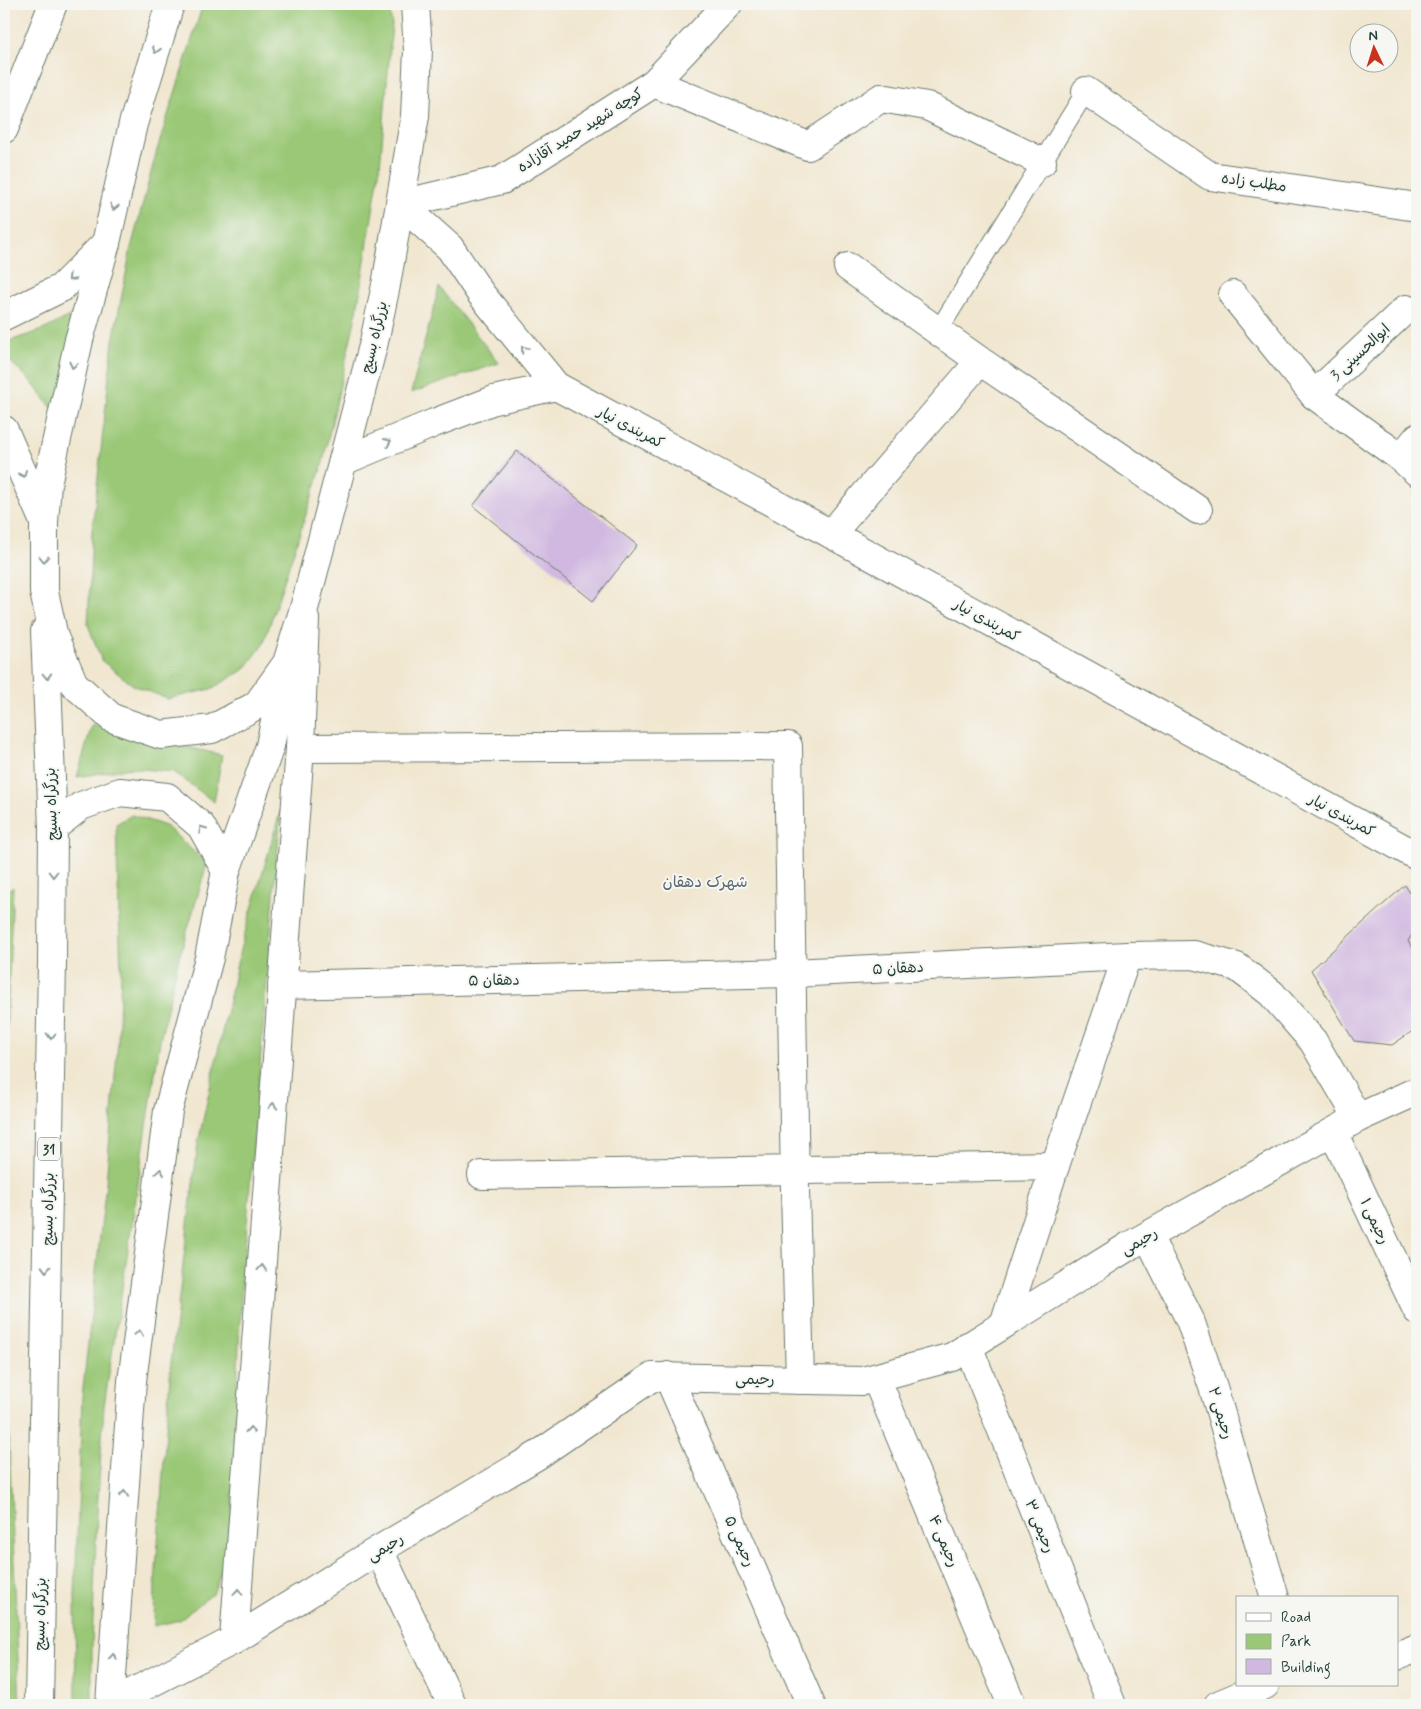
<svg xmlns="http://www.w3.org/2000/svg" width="1421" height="1709" viewBox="0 0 1421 1709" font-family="Mynerve,'Playpen Sans Arabic',sans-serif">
  <rect width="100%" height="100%" fill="#f6f6f2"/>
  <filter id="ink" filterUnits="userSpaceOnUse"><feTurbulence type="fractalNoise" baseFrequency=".02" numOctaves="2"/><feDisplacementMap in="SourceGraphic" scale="10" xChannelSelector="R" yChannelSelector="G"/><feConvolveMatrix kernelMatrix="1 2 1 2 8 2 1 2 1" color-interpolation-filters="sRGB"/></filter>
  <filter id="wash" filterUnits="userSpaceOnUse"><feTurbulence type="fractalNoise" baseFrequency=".0096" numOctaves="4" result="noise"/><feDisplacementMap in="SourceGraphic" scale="20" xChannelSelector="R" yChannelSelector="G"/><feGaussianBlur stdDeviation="1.12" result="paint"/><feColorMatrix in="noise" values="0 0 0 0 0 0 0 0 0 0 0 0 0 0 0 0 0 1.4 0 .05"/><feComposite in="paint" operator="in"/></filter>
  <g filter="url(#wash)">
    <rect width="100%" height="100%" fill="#f1e7d0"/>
    <g fill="#9ac876" stroke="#5c8255">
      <polygon points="203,4 388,4 392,24 380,167 357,311 322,466 263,645 244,670 211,689 168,699 133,685 102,661 88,625 92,531 113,341 131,248 157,150"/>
      <polygon points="439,287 499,363 411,393"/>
      <polygon points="85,308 60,418 28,378 4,356 4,343 45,329"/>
      <polygon points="92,725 222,755 214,802 174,772 131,768 77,777"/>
      <polygon points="281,809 241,1295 231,1538 214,1592 180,1620 154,1626 155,1583 171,1362 198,1143 240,950"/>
      <polygon points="132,815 166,826 207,864 177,965 160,1041 104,1406 97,1512 92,1646 92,1705 76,1705 75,1596 82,1397 106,1183 118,1041 121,973 116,824"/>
      <polygon points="13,887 4,1088 4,893"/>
      <polygon points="4,1322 20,1705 4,1705"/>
    </g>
    <g id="blocks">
      <g fill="#d0b8e0">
        <polygon points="517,451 637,545 593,601 473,506"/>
        <polygon points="1405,885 1417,904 1417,927 1408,941 1417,954 1417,1028 1392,1045 1354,1041 1311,970"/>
      </g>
    </g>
  </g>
  <g filter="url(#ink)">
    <use href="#blocks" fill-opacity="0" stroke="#68786b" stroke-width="1"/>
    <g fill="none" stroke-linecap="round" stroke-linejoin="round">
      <defs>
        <polyline id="service" points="938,331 1086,91"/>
        <g id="minor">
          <polyline points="654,83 808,146 881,98 927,106 1042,162"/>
          <polyline points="1086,91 1210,176 1417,207"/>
          <polyline points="4,129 53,4"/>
          <polyline points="401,204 502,180 654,83 728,4"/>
          <polyline points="848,267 980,361 1198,510"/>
          <polyline points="1233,295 1314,395 1401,458 1417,472"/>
          <polyline points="1314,395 1406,309"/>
          <polyline points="1401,458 1417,438"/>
          <polyline points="831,534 980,361"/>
          <polyline points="300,748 788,746 795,1190 800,1380"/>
          <polyline points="1127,956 1194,955 1237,967 1271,993 1313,1041 1358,1118"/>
          <polyline points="282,985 793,973 1127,956 1055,1166 1004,1324"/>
          <polyline points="1333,1132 1417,1310"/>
          <polyline points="482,1175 1055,1166"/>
          <polyline points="1148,1236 1190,1320 1213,1387 1275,1598"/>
          <polyline points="968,1346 1112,1705"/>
          <polyline points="668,1376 811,1705"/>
          <polyline points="876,1378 1012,1705"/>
          <polyline points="379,1550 452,1705"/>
          <polyline points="1397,1656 1417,1648"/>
          <polyline points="110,1704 234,1640 367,1557 538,1455 652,1377 863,1381 952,1357 1129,1246 1358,1118 1417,1091"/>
          <polyline points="1218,1705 1265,1685"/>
        </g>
        <polyline id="tertiary" points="234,1640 300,748 305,619"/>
        <g id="secondary">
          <polyline points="401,204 450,248 481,294 556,386 831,534 1417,856"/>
          <polyline points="4,316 61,288 106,243"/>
          <polyline points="4,430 44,522"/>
          <polyline points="343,461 434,423 494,400 556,386"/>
        </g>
        <g id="trunk">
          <polyline points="170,4 133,124 106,243 79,340 47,484 44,522 44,592 54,637 74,684 112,718 161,735 212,729 257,705 287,663 305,605 374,342 386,285 415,116 418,50 415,4"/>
          <polyline points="53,828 81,806 120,792 167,797 201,826 226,871"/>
          <polyline points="39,1705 52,962 53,828 45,631"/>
          <polyline points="110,1705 132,1381 168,1111 209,958 226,871 270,746 285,671"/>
        </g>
      </defs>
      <use href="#service" stroke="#68786b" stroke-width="20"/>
      <use href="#minor" stroke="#68786b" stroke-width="30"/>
      <use href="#tertiary" stroke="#68786b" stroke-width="30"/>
      <use href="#secondary" stroke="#68786b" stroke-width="30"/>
      <use href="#trunk" stroke="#68786b" stroke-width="30"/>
      <use href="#service" stroke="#fff" stroke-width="18"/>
      <use href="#minor" stroke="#fff" stroke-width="28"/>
      <use href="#tertiary" stroke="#fff" stroke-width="28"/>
      <use href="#secondary" stroke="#fff" stroke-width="28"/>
      <use href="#trunk" stroke="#fff" stroke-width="28"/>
    </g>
    <defs><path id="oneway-chevron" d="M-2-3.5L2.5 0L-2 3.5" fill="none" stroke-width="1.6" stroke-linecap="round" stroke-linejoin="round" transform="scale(1.25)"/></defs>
    <g stroke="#8f9e9a">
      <use href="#oneway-chevron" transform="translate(156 50) rotate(107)"/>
      <use href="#oneway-chevron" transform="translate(114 207) rotate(103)"/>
      <use href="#oneway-chevron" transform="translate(71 278) rotate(135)"/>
      <use href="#oneway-chevron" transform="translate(524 349) rotate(-130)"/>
      <use href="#oneway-chevron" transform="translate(73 365) rotate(103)"/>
      <use href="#oneway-chevron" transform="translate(388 442) rotate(-23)"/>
      <use href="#oneway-chevron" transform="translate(23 474) rotate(66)"/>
      <use href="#oneway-chevron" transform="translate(44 559) rotate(90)"/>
      <use href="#oneway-chevron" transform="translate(47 676) rotate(88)"/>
      <use href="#oneway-chevron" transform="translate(202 829) rotate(-126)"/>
      <use href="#oneway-chevron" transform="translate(53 874) rotate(90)"/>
      <use href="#oneway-chevron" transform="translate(51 1036) rotate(91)"/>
      <use href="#oneway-chevron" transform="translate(273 1106) rotate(-86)"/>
      <use href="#oneway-chevron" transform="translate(160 1172) rotate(-82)"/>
      <use href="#oneway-chevron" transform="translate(262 1268) rotate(-86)"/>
      <use href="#oneway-chevron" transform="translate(46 1269) rotate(91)"/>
      <use href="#oneway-chevron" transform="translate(139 1333) rotate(-82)"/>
      <use href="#oneway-chevron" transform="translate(250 1430) rotate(-86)"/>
      <use href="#oneway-chevron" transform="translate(124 1494) rotate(-86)"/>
      <use href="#oneway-chevron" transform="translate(238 1592) rotate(-86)"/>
      <use href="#oneway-chevron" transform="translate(113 1657) rotate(-86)"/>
    </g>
  </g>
  <g text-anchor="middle" stroke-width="4" stroke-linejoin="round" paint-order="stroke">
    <rect fill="#f6f6f2" stroke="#60746d" stroke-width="1" x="38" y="1137.5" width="22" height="23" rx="4"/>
    <g font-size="14" font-weight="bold" fill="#1f3d34">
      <text x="49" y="1154">31</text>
    </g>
    <g font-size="15" fill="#1f3d34" stroke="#f6f6f2">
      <text transform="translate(580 130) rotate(-32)" y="5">کوچه شهید حمید آقازاده</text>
      <text transform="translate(1254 182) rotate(8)" y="5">مطلب زاده</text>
      <text transform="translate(374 337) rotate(-77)" y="5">بزرگراه بسیج</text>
      <text transform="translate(1360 352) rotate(-43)" y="5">ابوالحسینی 3</text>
      <text transform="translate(631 427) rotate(28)" y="5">کمربندی نیار</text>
      <text transform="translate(987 620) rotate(29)" y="5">کمربندی نیار</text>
      <text transform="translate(51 804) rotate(-92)" y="5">بزرگراه بسیج</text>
      <text transform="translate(1342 815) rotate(29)" y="5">کمربندی نیار</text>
      <text transform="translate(898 968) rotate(-3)" y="5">دهقان ۵</text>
      <text transform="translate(494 980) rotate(-1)" y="5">دهقان ۵</text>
      <text transform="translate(48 1209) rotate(-89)" y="5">بزرگراه بسیج</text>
      <text transform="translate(1375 1221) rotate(65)" y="5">رحیمی ۱</text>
      <text transform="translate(1139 1241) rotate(-30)" y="5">رحیمی</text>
      <text transform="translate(755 1379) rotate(1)" y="5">رحیمی</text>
      <text transform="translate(1221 1413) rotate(73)" y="5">رحیمی ۲</text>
      <text transform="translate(1040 1526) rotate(68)" y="5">رحیمی ۳</text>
      <text transform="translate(740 1541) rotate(66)" y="5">رحیمی ۵</text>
      <text transform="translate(944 1541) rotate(67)" y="5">رحیمی ۴</text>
      <text transform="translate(385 1547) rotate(-31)" y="5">رحیمی</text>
      <text transform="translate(40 1614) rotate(-89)" y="5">بزرگراه بسیج</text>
    </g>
    <g font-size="16" fill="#5d6870" stroke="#f6f6f2">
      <text x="705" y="887">شهرک دهقان</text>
    </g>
  </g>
  <rect width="1421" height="1709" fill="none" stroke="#f6f6f2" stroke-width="20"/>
  <rect x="1236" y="1596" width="162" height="90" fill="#f6f6f2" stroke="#a0aca6"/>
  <rect x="1246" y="1613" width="25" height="8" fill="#ffffff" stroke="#a0aca6"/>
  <text x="1281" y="1622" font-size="15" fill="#1f3d34">Road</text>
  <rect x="1246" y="1634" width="25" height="15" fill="#9ac876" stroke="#a0aca6"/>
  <text x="1281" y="1646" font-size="15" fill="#1f3d34">Park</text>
  <rect x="1246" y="1659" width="25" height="15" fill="#d0b8e0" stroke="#a0aca6"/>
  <text x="1281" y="1672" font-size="15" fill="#1f3d34">Building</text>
  <g transform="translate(1374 48) rotate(356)"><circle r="24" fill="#f6f6f2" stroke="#a0aca6"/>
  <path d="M0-4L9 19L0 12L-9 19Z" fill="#c8321e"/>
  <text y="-8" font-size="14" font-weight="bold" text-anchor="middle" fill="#1f3d34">N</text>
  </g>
</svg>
